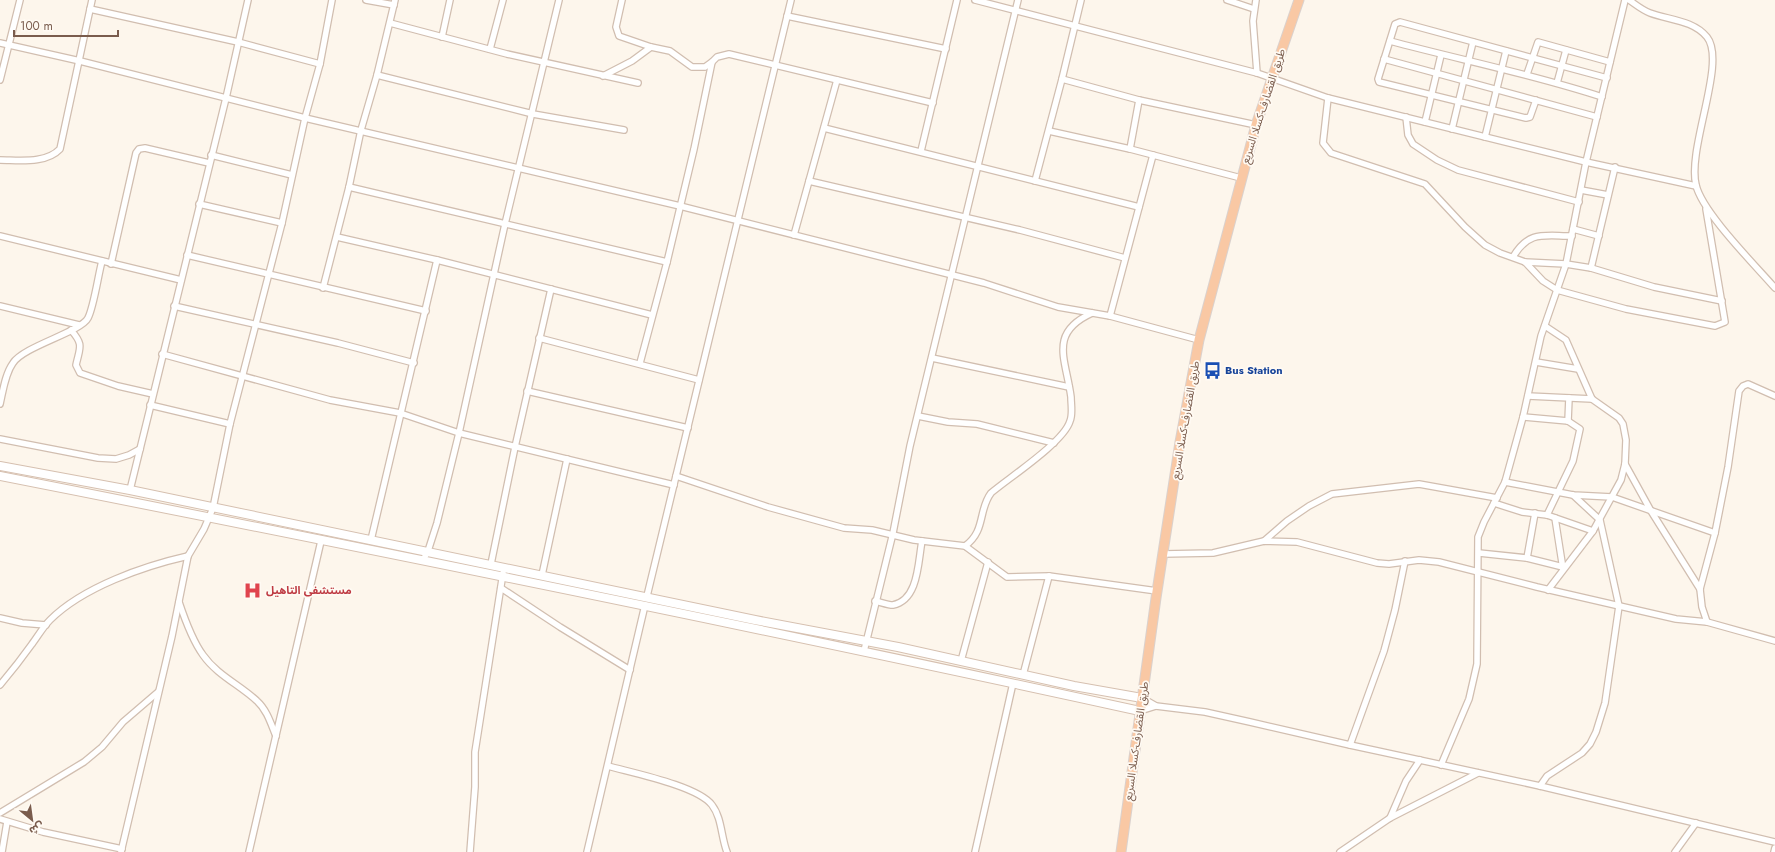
<svg xmlns="http://www.w3.org/2000/svg" width="1775" height="852" viewBox="0 0 1775 852" font-family="Jost,'Noto Sans Arabic',sans-serif">
  <rect width="100%" height="100%" fill="#fdf6ec"/>
  <g fill="none" stroke-linecap="round" stroke-linejoin="round">
    <defs>
      <g id="minor">
        <polyline points="366,0 394,5"/>
        <polyline points="622,0 616,27 619,36 651,47"/>
        <polyline points="975,0 1257,73 1328,98 1586,162 1696,186"/>
        <polyline points="1227,0 1254,9"/>
        <polyline points="1256,0 1253,21 1257,73"/>
        <path d="M1629,0C1635,4 1642,10 1650,13C1669,20 1693,20 1707,37C1727,62 1687,148 1696,185C1702,212 1755,265 1775,288"/>
        <polyline points="90,9 238,42 320,64"/>
        <polyline points="787,16 946,49"/>
        <polyline points="390,23 507,54 638,83"/>
        <polyline points="442,37 450,0"/>
        <path d="M1390,41C1461,60 1532,74 1602,97"/>
        <polyline points="0,43 80,61 305,118 680,206 984,283 1058,307 1110,316 1199,340"/>
        <polyline points="490,49 503,0"/>
        <polyline points="1384,59 1597,117"/>
        <polyline points="1527,74 1538,42 1610,62"/>
        <polyline points="377,75 533,114 624,130"/>
        <polyline points="603,76 632,61 651,47 670,51 692,67 705,67 712,62"/>
        <polyline points="1062,79 1139,100 1256,125"/>
        <polyline points="0,80 20,0"/>
        <polyline points="1557,83 1566,50"/>
        <polyline points="1328,98 1323,143 1331,153 1425,184 1465,227 1485,245 1500,253 1525,262 1543,281 1557,290 1626,309 1715,326 1725,322 1706,209"/>
        <polyline points="1536,100 1530,117 1526,118 1379,82 1378,79 1395,24 1400,22 1607,78"/>
        <polyline points="1406,117 1408,135 1413,144 1437,160 1458,170 1579,202"/>
        <polyline points="1425,122 1441,55"/>
        <polyline points="824,128 1139,207"/>
        <polyline points="1452,129 1473,42"/>
        <polyline points="1049,131 1130,149 1241,178"/>
        <polyline points="1485,137 1506,51"/>
        <polyline points="1130,149 1139,100"/>
        <polyline points="921,151 957,0"/>
        <polyline points="211,155 292,175"/>
        <path d="M0,160C19,160 46,164 60,149L92,0"/>
        <polyline points="809,181 1020,230 1125,258"/>
        <polyline points="1035,181 1062,79 1081,0"/>
        <polyline points="349,187 667,262"/>
        <polyline points="1581,190 1608,195"/>
        <polyline points="199,204 282,223"/>
        <polyline points="1573,229 1599,236"/>
        <polyline points="794,235 837,80"/>
        <polyline points="0,236 181,280"/>
        <polyline points="337,237 437,260 652,315"/>
        <polyline points="187,255 426,311"/>
        <path d="M1513,257C1529,230 1544,236 1572,236"/>
        <polyline points="1525,262 1566,264 1591,268 1654,287 1722,301"/>
        <polyline points="111,264 136,153 139,149 145,148 209,163"/>
        <polyline points="1591,268 1615,167"/>
        <polyline points="323,288 349,187 361,130 377,75 395,0"/>
        <polyline points="0,306 79,325"/>
        <polyline points="174,306 338,343 414,363"/>
        <polyline points="1110,316 1153,155"/>
        <polyline points="1545,326 1566,340 1592,399 1619,418 1623,424 1626,440 1625,464 1621,480 1593,531 1548,590"/>
        <path d="M71,330C84,345 80,347 76,365L80,373L118,386L153,394"/>
        <polyline points="539,338 699,380"/>
        <polyline points="162,354 330,400 400,413 459,433 674,485"/>
        <polyline points="932,358 1069,387"/>
        <polyline points="1536,362 1578,369"/>
        <polyline points="640,363 667,262 694,149 712,62 717,57 729,54 933,103"/>
        <polyline points="527,391 688,428"/>
        <polyline points="1528,396 1592,399"/>
        <path d="M0,404C3,391 5,374 13,363C24,346 81,332 88,318C94,306 98,276 102,261"/>
        <polyline points="150,405 230,424"/>
        <polyline points="918,416 948,422 977,424 1054,443"/>
        <polyline points="1523,417 1568,421 1580,429 1573,461 1547,515"/>
        <polyline points="1568,421 1569,398"/>
        <polyline points="0,439 98,458 116,459 129,455 140,449"/>
        <polyline points="1625,464 1651,511 1700,589"/>
        <polyline points="676,476 768,507 844,528 872,530 914,540 965,546 1007,577 1049,576 1157,591"/>
        <polyline points="1505,482 1573,495 1612,497 1715,533"/>
        <polyline points="130,490 226,98 248,0"/>
        <polyline points="1494,503 1522,512 1547,515 1593,531"/>
        <polyline points="1555,518 1563,569"/>
        <polyline points="371,540 437,260"/>
        <polyline points="1264,541 1287,521 1309,506 1332,494 1419,484 1497,498"/>
        <path d="M965,546C986,531 978,510 991,493C1010,477 1064,442 1070,421C1073,414 1071,405 1071,397C1066,359 1048,333 1092,313"/>
        <polyline points="1479,553 1527,558 1563,567"/>
        <polyline points="1163,554 1213,553 1264,541 1297,542 1377,563 1389,564 1419,560 1439,562 1537,587 1676,619 1707,622 1775,641"/>
        <polyline points="1527,558 1535,513"/>
        <polyline points="423,560 428,551 437,523 459,433 505,224 559,0"/>
        <polyline points="491,564 515,447 551,289"/>
        <polyline points="542,575 567,459"/>
        <polyline points="501,588 560,627 630,670"/>
        <polyline points="647,596 791,0"/>
        <path d="M875,601C880,602 888,605 893,605C919,600 918,561 922,541"/>
        <path d="M179,602C185,620 192,640 203,655C217,675 240,685 257,701C267,710 271,724 276,736"/>
        <polyline points="0,618 22,623 46,625"/>
        <polyline points="1707,622 1702,607 1700,589 1715,533 1728,467 1739,391 1743,386 1748,384 1775,396"/>
        <polyline points="864,651 893,533 910,446 1018,0"/>
        <polyline points="961,661 988,562"/>
        <polyline points="1023,675 1049,576"/>
        <path d="M0,685C11,672 22,658 32,644C38,636 43,627 50,620C83,587 144,566 188,556"/>
        <polyline points="1142,698 1156,706 1205,712 1250,722 1350,745 1540,786 1775,842"/>
        <polyline points="1140,711 1156,706"/>
        <polyline points="1350,745 1384,651 1395,610 1405,561"/>
        <polyline points="1441,765 1469,699 1477,664 1478,537 1484,522 1505,482 1523,417 1541,336 1566,264 1586,162 1625,0"/>
        <path d="M608,766C633,773 698,786 712,805C722,818 721,837 727,852"/>
        <polyline points="1540,786 1547,776 1582,753 1590,744 1596,732 1605,703 1619,606 1600,520 1573,495"/>
        <polyline points="0,813 84,762 102,747 123,722 158,692"/>
        <polyline points="1390,818 1406,781 1420,760"/>
        <polyline points="0,819 43,832 122,849"/>
        <polyline points="2,852 7,822"/>
        <polyline points="121,852 172,636 188,556 204,529 213,508 230,424 282,223 305,118 320,64 332,0"/>
        <polyline points="249,852 321,541"/>
        <polyline points="470,852 475,787 475,752 503,573"/>
        <polyline points="587,852 645,605"/>
        <polyline points="975,852 1013,683"/>
        <polyline points="1340,852 1390,818 1478,773"/>
        <polyline points="1675,852 1696,823"/>
        <polyline points="1774,852 1775,848"/>
      </g>
      <g id="secondary">
        <polyline points="0,466 130,490 755,620 898,647 1074,686 1142,698"/>
        <path d="M0,476C381,551 761,628 1140,711"/>
      </g>
      <polyline id="trunk" points="1121,852 1156,598 1180,442 1199,340 1256,125 1299,0"/>
    </defs>
    <use href="#minor" stroke="#d1beb0" stroke-width="8"/>
    <use href="#secondary" stroke="#d6c0b0" stroke-width="10"/>
    <use href="#trunk" stroke="#dad1cd" stroke-width="11"/>
    <use href="#minor" stroke="#fff" stroke-width="5.5"/>
    <use href="#secondary" stroke="#fff" stroke-width="8"/>
    <use href="#trunk" stroke="#f9c8a4" stroke-width="9"/>
  </g>
  <defs>
    <symbol id="bus-bare" viewBox="-9 -9 18 18"><path d="M-5-6H5V4H4V6H2V4H-2V6H-4V4H-5ZM-3.5-4V0h7V-4ZM-3.5 1.2v1.5H-2V1.2ZM2 1.2v1.5H3.5V1.2Z" fill="#1a4fb4" stroke="#fffaf3" stroke-width="2.5" paint-order="stroke"/></symbol>
    <symbol id="hospital-bare" viewBox="-9 -9 18 18"><path d="M-5-5h3v3.5h4V-5h3V5h-3V1.5h-4V5h-3Z" fill="#e0444e" stroke="#fffaf3" stroke-width="2.5" paint-order="stroke"/></symbol>
  </defs>
  <g fill-rule="evenodd">
    <use href="#bus-bare" x="1200" y="358" width="25" height="25"/>
    <use href="#hospital-bare" x="240" y="578" width="25" height="25"/>
  </g>
  <g text-anchor="middle" stroke-width="3.5" stroke-linejoin="round" paint-order="stroke">
    <g font-size="11" fill="#7a5c4d" stroke="#fffaf3">
      <text transform="translate(1263 106) rotate(-72)" y="4">طريق القضارف-كسلا السريع</text>
      <text transform="translate(1185 420) rotate(-80)" y="4">طريق القضارف-كسلا السريع</text>
      <text transform="translate(1136 741) rotate(-82)" y="4">طريق القضارف-كسلا السريع</text>
    </g>
    <g font-size="11" font-weight="bold" fill="#164399" stroke="#fffaf3" text-anchor="start">
      <text x="1225" y="374">Bus Station</text>
    </g>
    <g font-size="11" font-weight="bold" fill="#be3a42" stroke="#fffaf3" text-anchor="start">
      <text x="266" y="594">مستشفى التاهيل</text>
    </g>
  </g>
  <g transform="translate(32 820) rotate(151)" stroke="#fffaf3" stroke-width="3" paint-order="stroke">
  <path d="M0-3L7 15L0 10L-7 15Z" fill="#7a5c4d"/>
  <text y="-6" font-size="11" font-weight="bold" text-anchor="middle" fill="#7a5c4d">ش</text>
  </g>
  <path d="M14 30v6h104v-6" fill="none" stroke="#7a5c4d" stroke-width="2"/>
  <text x="20" y="30" font-size="12" fill="#7a5c4d" stroke="#fffaf3" stroke-width="3" paint-order="stroke">100 m</text>
</svg>
